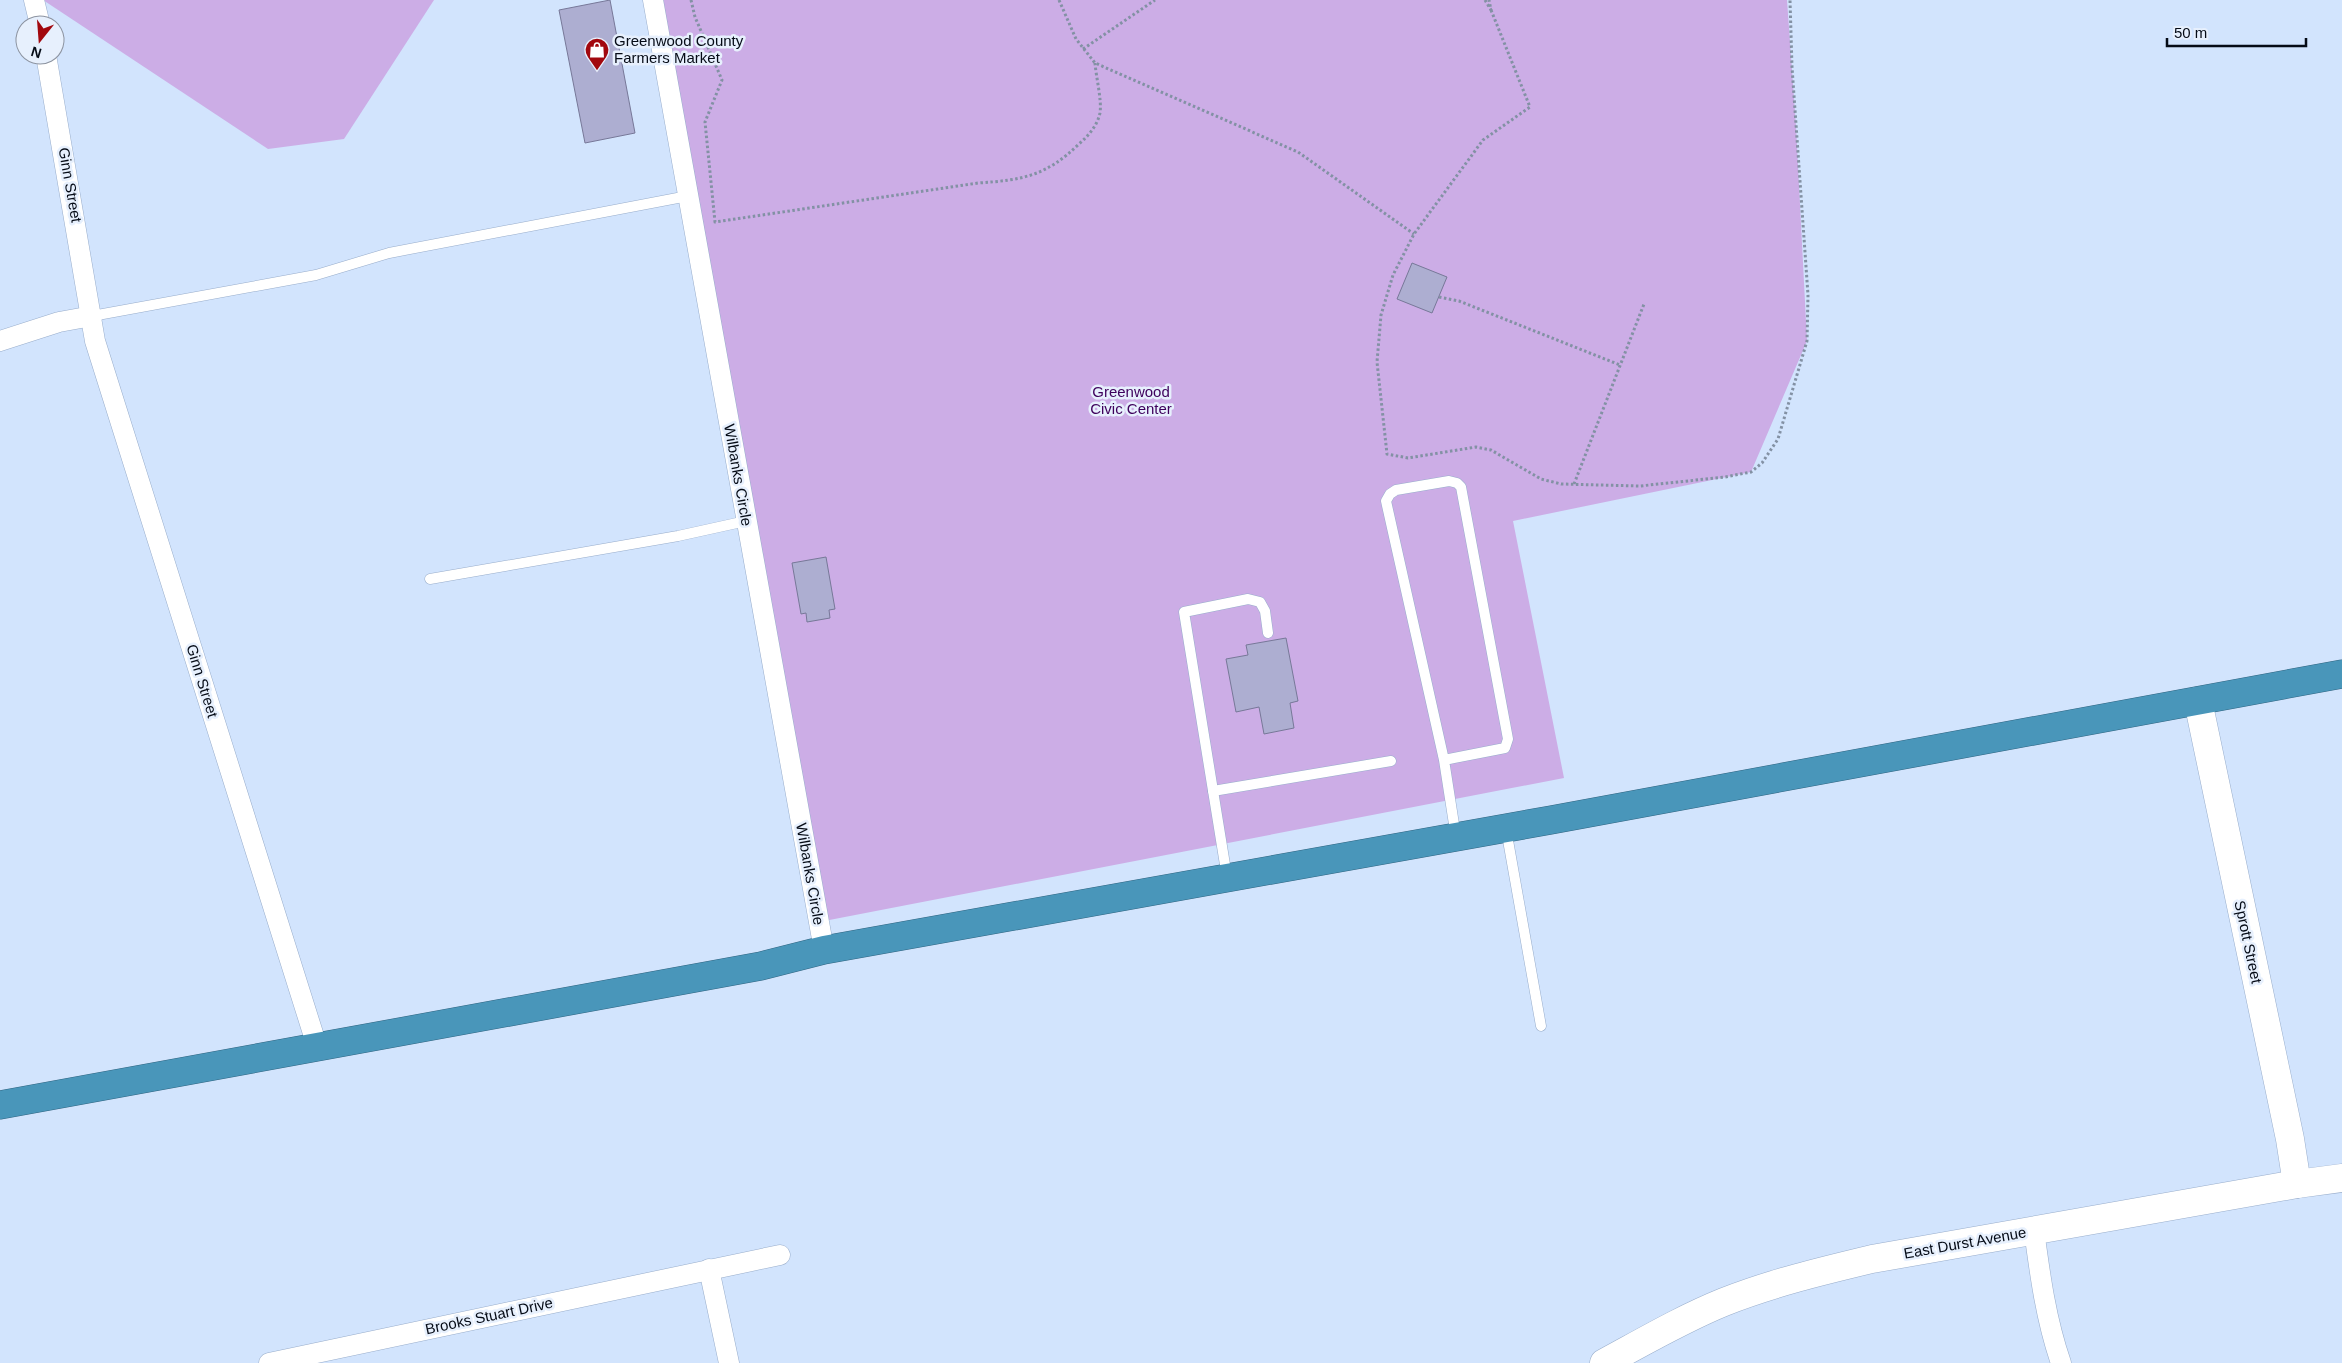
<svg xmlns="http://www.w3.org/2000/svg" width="2342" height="1363" viewBox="0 0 2342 1363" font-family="Arial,sans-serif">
  <rect width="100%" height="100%" fill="#d2e4fd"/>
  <g fill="#ccade6">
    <polygon points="43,0 434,0 344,139 268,149"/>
    <polygon points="663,0 1787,0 1796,126 1807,341 1751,472 1513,521 1564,778 819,922"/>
  </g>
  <g fill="#adaed1" stroke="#777898">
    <polygon points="610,0 635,133 585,143 559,10"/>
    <polygon points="1412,263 1447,277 1432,313 1397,299"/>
    <polygon points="826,557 835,609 829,610 830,618 807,622 806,613 801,614 792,563"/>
    <polygon points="1286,638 1298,701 1290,703 1294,728 1264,734 1259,707 1236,712 1226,659 1248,655 1246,645"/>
  </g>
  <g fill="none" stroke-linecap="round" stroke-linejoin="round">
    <defs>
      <g id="lane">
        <polyline points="92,316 316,275 389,253 688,196"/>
        <polyline points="430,579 678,536 746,521"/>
        <polyline points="1444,760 1505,748 1508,739 1461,487 1457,483 1449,481 1396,490 1390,494 1386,501 1444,760 1456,837"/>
        <polyline points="1213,791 1391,761"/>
        <polyline points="1506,829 1541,1026"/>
        <polyline points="1227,877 1184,612 1248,599 1260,602 1265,611 1268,633"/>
      </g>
      <g id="street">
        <polyline points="34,0 40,25"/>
        <polyline points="653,0 824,950"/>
        <polyline points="46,55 95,341 317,1046"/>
        <polyline points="0,341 59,322 92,316"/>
        <path d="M2034,1230C2040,1275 2046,1320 2061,1363"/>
        <polyline points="709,1269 729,1363"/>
        <polyline points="269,1363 780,1255"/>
      </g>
      <g id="secondary">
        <polyline points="2198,701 2290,1139 2297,1184"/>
        <path d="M1604,1363C1643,1342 1682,1319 1724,1302C1772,1283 1822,1271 1872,1259L2297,1184L2342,1178"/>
      </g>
      <polyline id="highway" points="0,1105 761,966 824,950 1551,820 2342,674"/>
    </defs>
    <use href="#lane" stroke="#98adcb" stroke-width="11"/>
    <use href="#street" stroke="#98adcb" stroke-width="21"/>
    <use href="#secondary" stroke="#98adcb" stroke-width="29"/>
    <use href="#highway" stroke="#316581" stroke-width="29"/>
    <g stroke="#8391a4" stroke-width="3" stroke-dasharray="2.5 2.5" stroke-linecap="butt">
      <path d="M691,0L695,17L722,80L705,122L715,222L978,183C1023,180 1046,176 1079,144C1089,135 1097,126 1100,113C1102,100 1096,77 1095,63"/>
      <polyline points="1059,0 1076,39 1095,63 1298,152 1414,234"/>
      <polyline points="1485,0 1491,10 1489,0"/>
      <polyline points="1491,10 1530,107 1483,140 1414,234 1393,275 1381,315 1377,362 1387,454 1408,458 1476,447 1491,450 1541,479 1561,484 1640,486 1725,477 1751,472 1762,463 1778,439 1807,341 1808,295 1792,67 1790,0"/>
      <polyline points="1083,49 1155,0"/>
      <polyline points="1439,297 1459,301 1620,365"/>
      <polyline points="1574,484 1644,304"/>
    </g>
    <use href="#lane" stroke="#fff" stroke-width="10"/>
    <use href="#street" stroke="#fff" stroke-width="20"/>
    <use href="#secondary" stroke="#fff" stroke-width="28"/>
    <use href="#highway" stroke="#4996ba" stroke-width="28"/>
  </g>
  <defs>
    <symbol id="shop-pin" viewBox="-11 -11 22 30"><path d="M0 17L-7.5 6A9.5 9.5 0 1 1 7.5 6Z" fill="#a2080e" stroke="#e7f0fd"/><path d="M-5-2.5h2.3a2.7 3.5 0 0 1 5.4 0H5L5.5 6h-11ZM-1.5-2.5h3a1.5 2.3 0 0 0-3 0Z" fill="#fff"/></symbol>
  </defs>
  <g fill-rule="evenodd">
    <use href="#shop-pin" x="583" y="36" width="28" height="38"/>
  </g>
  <g text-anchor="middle" stroke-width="5" stroke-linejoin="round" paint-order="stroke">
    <g font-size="15" fill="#050b16" stroke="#e7f0fd" text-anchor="start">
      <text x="614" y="46">Greenwood County<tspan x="614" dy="17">Farmers Market</tspan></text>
    </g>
    <g font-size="15" fill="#050b16" stroke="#e7f0fd">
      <text transform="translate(70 185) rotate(80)" y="5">Ginn Street</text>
      <text transform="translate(738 475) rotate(80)" y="5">Wilbanks Circle</text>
      <text transform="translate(202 681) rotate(73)" y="5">Ginn Street</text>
      <text transform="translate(810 874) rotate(80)" y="5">Wilbanks Circle</text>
      <text transform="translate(2248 942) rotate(78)" y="5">Sprott Street</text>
      <text transform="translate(1965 1243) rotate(-10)" y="5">East Durst Avenue</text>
      <text transform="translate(489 1316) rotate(-12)" y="5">Brooks Stuart Drive</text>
    </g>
    <g font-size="15" fill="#3e005c" stroke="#e7f0fd">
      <text x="1131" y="397">Greenwood<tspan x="1131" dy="17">Civic Center</tspan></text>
    </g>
  </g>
  <g transform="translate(40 40) rotate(197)"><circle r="24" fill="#e7f0fd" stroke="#8d94a1"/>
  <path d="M0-4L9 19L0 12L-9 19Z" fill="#a2080e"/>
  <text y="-8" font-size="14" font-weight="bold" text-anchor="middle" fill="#050b16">N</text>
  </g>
  <path d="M2167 38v8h139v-8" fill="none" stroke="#050b16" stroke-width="2.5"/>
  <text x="2174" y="38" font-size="15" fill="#050b16" stroke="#e7f0fd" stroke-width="4" paint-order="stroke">50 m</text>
</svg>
